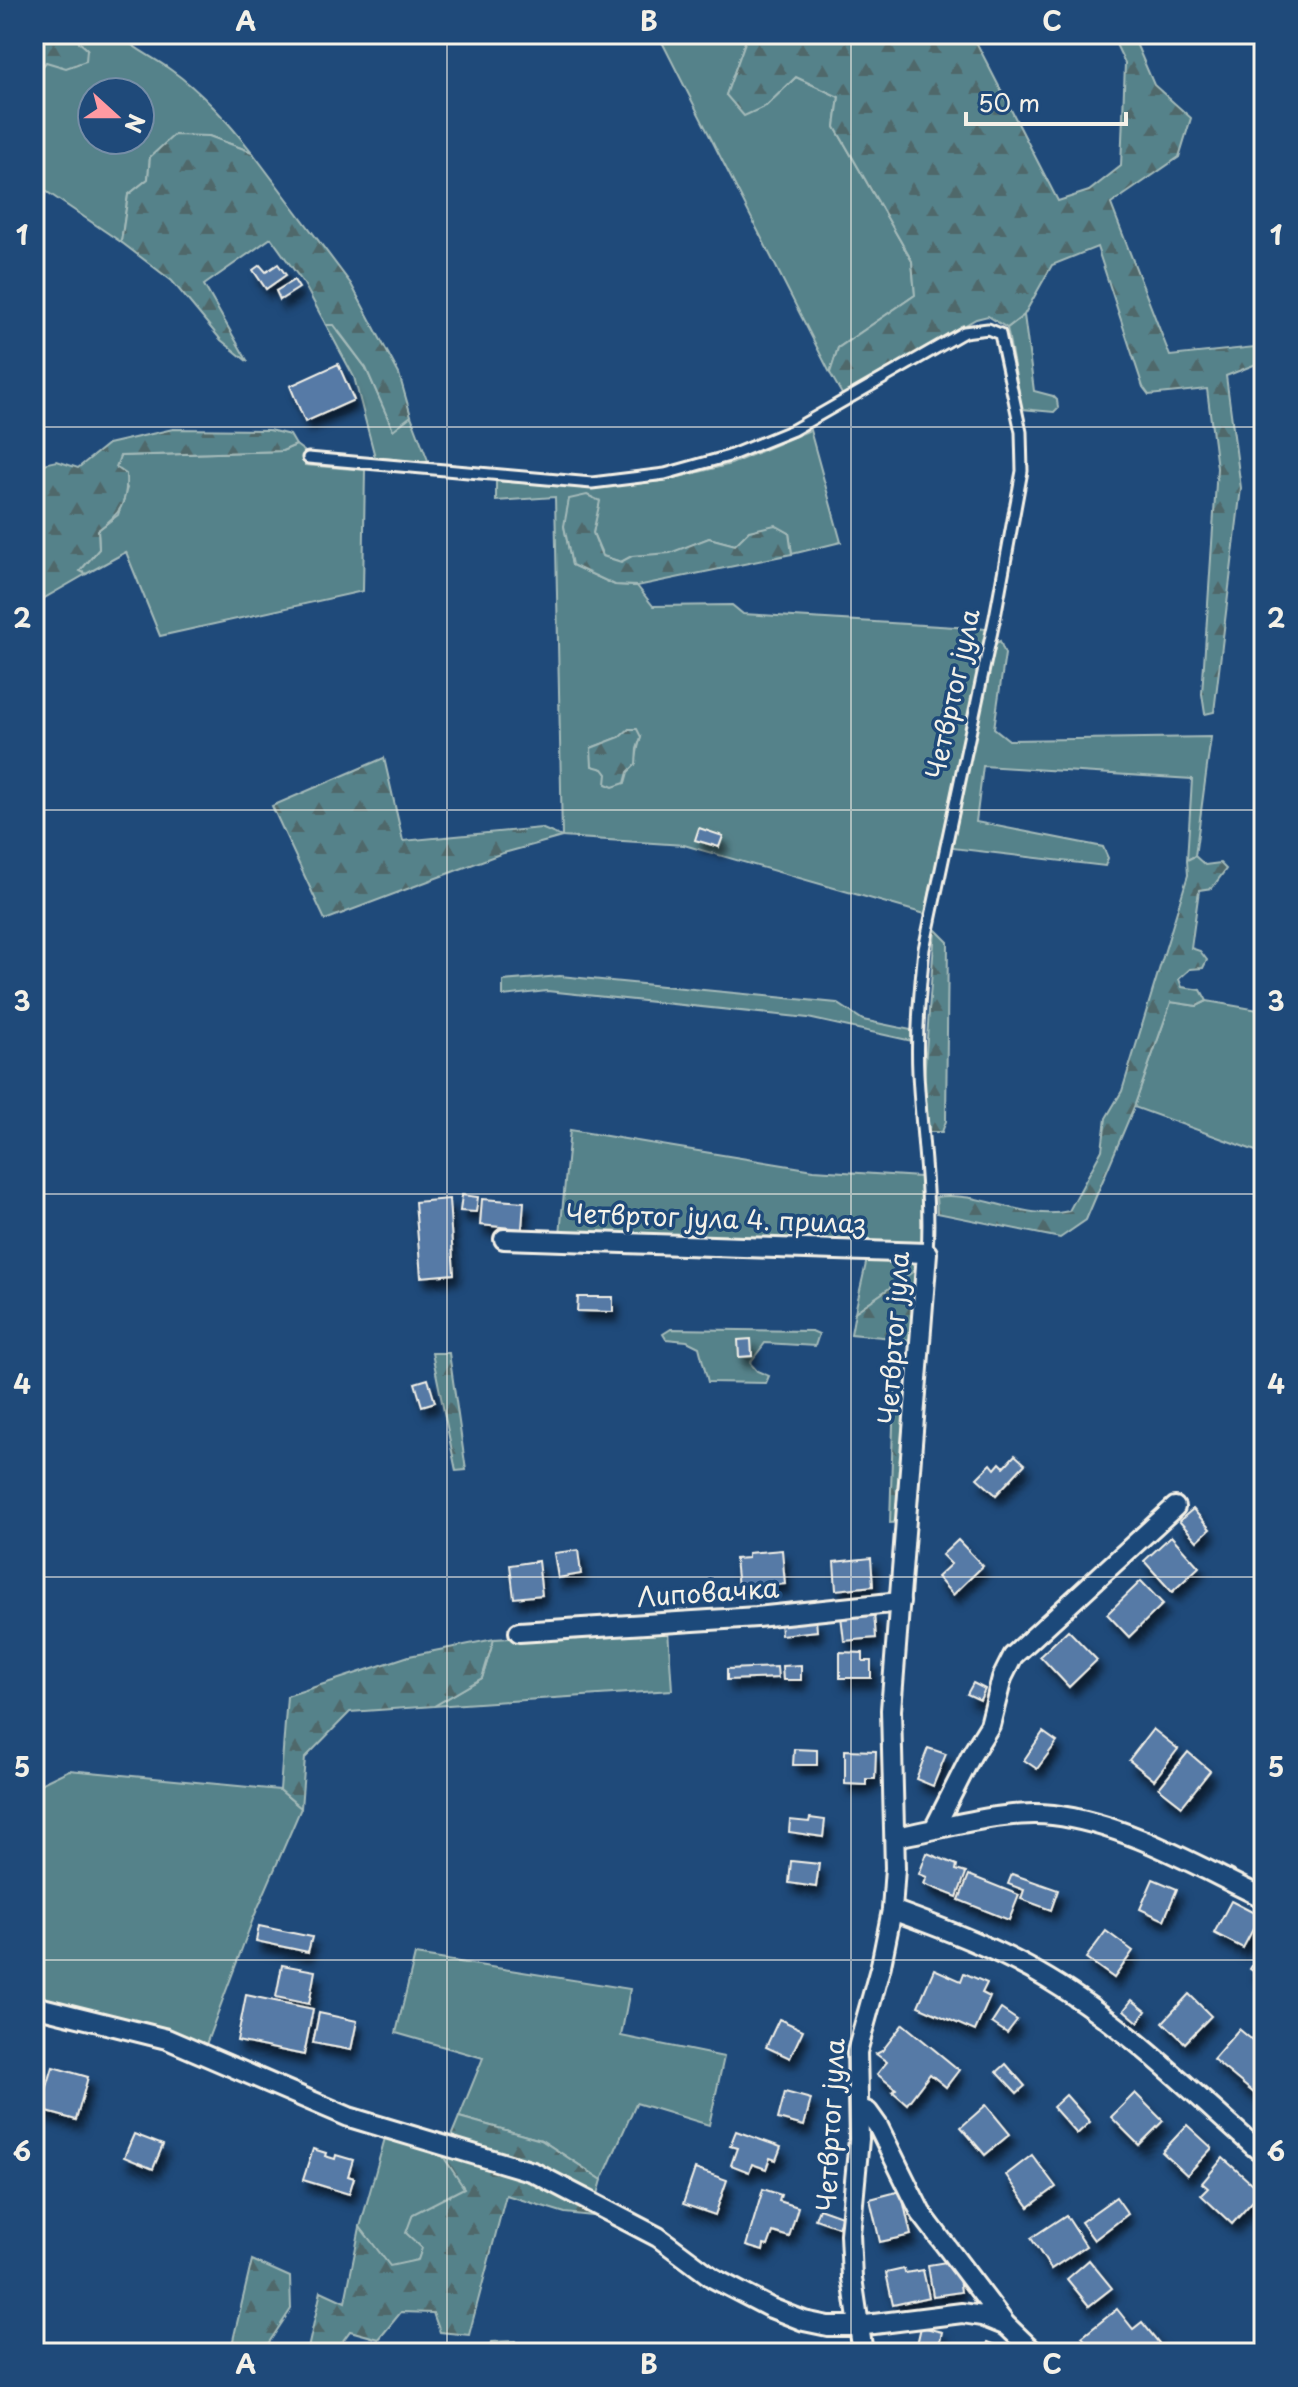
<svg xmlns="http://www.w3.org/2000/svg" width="1298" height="2387" viewBox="0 0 1298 2387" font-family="'Playpen Sans',sans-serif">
  <defs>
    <pattern id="forest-firs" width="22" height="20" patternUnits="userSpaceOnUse" patternTransform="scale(2)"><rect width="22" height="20" fill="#55828a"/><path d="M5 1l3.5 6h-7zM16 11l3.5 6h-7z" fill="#50686b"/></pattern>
    <filter id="shadow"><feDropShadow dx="5" dy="9" stdDeviation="4" flood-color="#0009"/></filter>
  </defs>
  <rect width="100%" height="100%" fill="#1f4a7a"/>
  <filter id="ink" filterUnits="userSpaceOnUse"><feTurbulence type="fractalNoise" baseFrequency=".0125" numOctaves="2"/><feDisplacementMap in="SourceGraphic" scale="16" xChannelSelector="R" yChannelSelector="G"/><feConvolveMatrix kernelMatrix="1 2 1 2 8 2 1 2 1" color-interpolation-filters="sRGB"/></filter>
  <g filter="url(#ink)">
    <g fill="#55828a" stroke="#a4bab9" stroke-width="2" fill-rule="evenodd">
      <path d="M70,34H118C134,49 153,57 171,70C202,92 228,122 252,152L209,136L150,157L148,179L128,195L121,242L34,183V76L46,62L87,49ZM92,92H140V140H92Z"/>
      <polygon points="658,34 748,34 726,95 766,106 796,77 839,97 835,127 912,261 915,295 838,348 830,373"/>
      <polygon points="1024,315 1034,391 1053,396 1057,400 1058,408 1054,412 1022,409 1007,328"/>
      <polygon points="326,325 333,325 366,368 393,429 411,416 429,463 375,457 354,377"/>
      <path d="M810,430L841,542L792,554L789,533L750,531L735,545L709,538L670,554L632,556L621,562L603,556L593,533L599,501L564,526L572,565L615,585L637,586L653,606L732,605L743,614L987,629L925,914L684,845L562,837L555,497L496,501V481L590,488L663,481L731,464ZM629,729L641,737C631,766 644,770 607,774L591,748L620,737Z"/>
      <polygon points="296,445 304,451 305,465 365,470 363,591 160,636 126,552 86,574 80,571 99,549 98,530 118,515 127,488 116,468 119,456 282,451"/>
      <polygon points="1000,641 1005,654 994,728 1009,740 1211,737 1195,856 1187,860 1192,779 983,766 976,822 1103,847 1108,858 1105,866 952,848 994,644"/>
      <polygon points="560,976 837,1003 863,1020 911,1030 912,1041 808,1018 547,991 503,996 503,981"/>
      <polygon points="1207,1001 1264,1011 1264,1154 1134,1107 1171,1002 1197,1006"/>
      <path d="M570,1130L814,1170L920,1177L924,1219L922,1243C801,1240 681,1240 560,1234Z"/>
      <polygon points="867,1259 920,1259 920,1267 855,1312"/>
      <polygon points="671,1329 812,1331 819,1334 815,1346 765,1343 750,1363 757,1371 769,1376 766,1383 708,1382 699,1347 687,1341 666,1339 663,1334"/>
      <polygon points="668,1629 672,1690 434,1706 482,1678 494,1639"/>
      <polygon points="69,1770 280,1790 301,1808 253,1919 199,2063 164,2046 34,2013 34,1787"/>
      <polygon points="415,1955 630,1989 621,2036 724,2057 709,2125 636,2103 602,2180 541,2140 459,2117 483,2058 396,2033"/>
      <polygon points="385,2138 443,2156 465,2188 423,2248 418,2260 390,2267 360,2227"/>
    </g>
    <g fill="url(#forest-firs)" stroke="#a4bab9" stroke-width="2">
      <polygon points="34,34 70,34 87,49 86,61 66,68 46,62 34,76"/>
      <polygon points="748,34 972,34 1058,201 1089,191 1121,166 1125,63 1111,34 1132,34 1154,85 1191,118 1179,157 1111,204 1170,356 1264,346 1264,361 1226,376 1241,488 1214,712 1205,714 1202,694 1217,468 1207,389 1149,395 1143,387 1097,247 1052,265 1024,315 1007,328 988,316 976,319 843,396 830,373 838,348 915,295 912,261 835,127 839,97 796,77 766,106 744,116 726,95"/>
      <polygon points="174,135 209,136 252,152 351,284 399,374 411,416 393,430 366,368 334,325 326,325 304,284 271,238 204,285 248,362 221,340 172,281 121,242 128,195 148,179 150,157"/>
      <path d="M173,429L269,430L290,435L296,445L282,451L120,456L116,467L126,474C128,503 120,514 98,530L99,549L80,571L86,574L34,604V466L57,461L78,468L108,444Z"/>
      <polygon points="587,495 600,501 593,533 602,556 621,562 632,556 670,553 709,538 735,545 749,531 775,525 789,533 792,554 637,586 615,585 572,565 564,526 569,499"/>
      <polygon points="629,729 637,729 641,737 637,749 636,764 628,772 625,783 613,787 606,784 607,774 603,769 592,766 591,748 620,737"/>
      <polygon points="384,758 403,841 541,828 562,837 500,854 325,920 272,806"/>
      <path d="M1195,856L1205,865L1220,863L1226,869L1212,888L1199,890L1191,948L1200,951L1207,960L1203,968L1190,969L1179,979L1182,987L1201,990L1207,1001L1197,1006L1171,1002L1134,1107L1086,1220L1060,1238L937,1213L936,1197C981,1190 1025,1222 1069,1211L1102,1150L1106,1118L1122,1091L1188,875L1187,860Z"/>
      <polygon points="935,929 948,942 946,1121 942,1132 929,1132 924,1079"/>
      <polygon points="920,1267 913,1340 851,1334 855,1312"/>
      <polygon points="432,1353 449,1353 466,1470 456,1471"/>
      <polygon points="908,1389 902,1522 890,1523 894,1393"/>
      <polygon points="494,1639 482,1678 434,1706 350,1712 305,1758 301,1808 280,1790 287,1696 409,1656"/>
      <polygon points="459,2117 541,2140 602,2180 592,2216 565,2213 506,2195 469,2335 440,2332 433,2313 401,2312 379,2339 350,2331 334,2353 307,2353 321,2291 345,2302 360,2227 390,2266 418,2260 422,2248 406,2233 413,2214 464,2188 443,2156"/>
      <polygon points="252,2260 290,2277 291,2309 262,2353 230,2353"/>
      <polygon points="515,2341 523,2353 489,2353 492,2342"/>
    </g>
    <g fill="#567aa6" stroke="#f4f1e8" stroke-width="2" filter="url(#shadow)">
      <polygon points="278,264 286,275 266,289 253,270 260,265 266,272"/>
      <polygon points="294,280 299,288 280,300 276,291"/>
      <polygon points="338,364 354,400 305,422 290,386"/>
      <polygon points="699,828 723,836 719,847 695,840"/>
      <polygon points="462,1195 478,1197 476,1212 460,1211"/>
      <polygon points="449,1199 454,1274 421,1277 415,1202"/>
      <polygon points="482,1199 524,1202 522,1229 480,1225"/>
      <polygon points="578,1297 613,1297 613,1312 577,1311"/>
      <polygon points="751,1339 752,1356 739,1357 738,1340"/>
      <polygon points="428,1379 435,1402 422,1406 415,1383"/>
      <polygon points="1015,1455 1025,1464 996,1495 977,1478 991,1464 995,1469 1000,1463 1004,1467"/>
      <polygon points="1193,1509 1210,1529 1197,1541 1179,1521"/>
      <polygon points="1171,1536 1199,1567 1172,1592 1144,1561"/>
      <polygon points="958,1540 983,1566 953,1595 937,1577 951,1564 942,1555"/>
      <polygon points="578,1550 581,1574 558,1578 554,1553"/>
      <polygon points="782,1550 785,1584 738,1588 735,1559 748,1558 748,1553"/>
      <polygon points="871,1558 873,1586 836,1590 834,1562"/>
      <polygon points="538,1561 542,1595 514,1598 510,1565"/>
      <polygon points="1141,1581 1163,1604 1129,1637 1107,1614"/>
      <polygon points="874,1613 876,1638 844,1641 841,1616"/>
      <polygon points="816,1619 817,1631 781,1635 780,1622"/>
      <polygon points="1068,1630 1097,1660 1069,1687 1040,1656"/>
      <polygon points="840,1652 863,1653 863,1661 871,1661 871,1678 840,1678"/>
      <polygon points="801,1665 801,1680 783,1680 782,1666"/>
      <polygon points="777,1667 778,1678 727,1680 727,1669"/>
      <polygon points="973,1683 985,1689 980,1700 967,1694"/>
      <polygon points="1153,1729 1178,1749 1154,1780 1129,1760"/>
      <polygon points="1043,1732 1057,1742 1037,1769 1024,1760"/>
      <polygon points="928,1748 946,1754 933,1786 916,1779"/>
      <polygon points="794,1749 817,1750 817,1765 793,1765"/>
      <polygon points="845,1750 876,1751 875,1779 866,1779 866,1785 845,1784"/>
      <polygon points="1188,1752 1210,1771 1182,1806 1159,1788"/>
      <polygon points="810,1818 825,1820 823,1837 789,1832 790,1820 809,1822"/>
      <polygon points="927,1853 957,1865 956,1870 966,1873 957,1897 924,1884 927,1877 919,1874"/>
      <polygon points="791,1861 819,1864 816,1887 789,1883"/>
      <polygon points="1012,1874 1058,1890 1051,1910 1021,1899 1024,1890 1008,1884"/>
      <polygon points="969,1875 1019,1895 1009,1920 959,1900"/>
      <polygon points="1153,1879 1177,1889 1164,1920 1140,1909"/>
      <polygon points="1231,1901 1260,1916 1243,1948 1214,1933"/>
      <polygon points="259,1926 312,1937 308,1952 256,1941"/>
      <polygon points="1106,1931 1133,1951 1114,1978 1086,1958"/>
      <polygon points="1264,1947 1264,1978 1250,1969"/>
      <polygon points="282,1965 315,1971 309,2004 276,1997"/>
      <polygon points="934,1969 961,1981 964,1973 987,1983 982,1993 990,1997 975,2031 918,2006"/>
      <polygon points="1189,1994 1211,2016 1185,2043 1163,2022"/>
      <polygon points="246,1995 313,2009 304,2055 237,2041"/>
      <polygon points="1132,2000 1146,2011 1138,2022 1124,2010"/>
      <polygon points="1001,2009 1017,2020 1007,2033 992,2023"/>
      <polygon points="319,2013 357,2021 351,2050 313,2043"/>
      <polygon points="779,2019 803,2030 790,2058 766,2047"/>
      <polygon points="903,2024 959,2070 946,2087 930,2074 907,2104 893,2092 896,2089 877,2074 887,2062 876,2054 882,2051"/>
      <polygon points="1239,2029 1264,2050 1264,2093 1260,2098 1213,2059"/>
      <polygon points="1006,2064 1025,2086 1017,2093 997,2072"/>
      <polygon points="53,2067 88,2077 76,2120 40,2110"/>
      <polygon points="785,2092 811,2099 804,2126 778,2119"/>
      <polygon points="1135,2093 1163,2121 1139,2145 1111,2117"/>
      <polygon points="1066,2095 1090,2122 1077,2134 1053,2107"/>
      <polygon points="986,2105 1010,2134 985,2155 961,2127"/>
      <polygon points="1187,2125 1212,2148 1187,2175 1162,2152"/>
      <polygon points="736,2131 781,2147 776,2160 770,2158 766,2169 752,2164 749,2172 731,2165 737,2148 730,2146"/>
      <polygon points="134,2134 163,2145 153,2169 124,2157"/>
      <polygon points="313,2149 326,2153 325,2156 335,2159 336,2155 353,2160 348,2176 354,2178 349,2194 303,2180"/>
      <polygon points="1032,2155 1056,2187 1029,2207 1006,2175"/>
      <polygon points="1223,2158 1261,2192 1232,2224 1201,2195 1208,2188 1202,2183"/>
      <polygon points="695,2169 727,2180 715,2215 683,2204"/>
      <polygon points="763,2189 781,2195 779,2201 798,2207 789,2237 773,2232 768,2246 764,2245 763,2251 746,2246"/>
      <polygon points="901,2191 911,2235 880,2242 870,2199"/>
      <polygon points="1116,2197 1128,2214 1094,2240 1081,2222"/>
      <polygon points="819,2208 842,2216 838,2227 815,2219"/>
      <polygon points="1066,2215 1086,2246 1051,2269 1031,2238"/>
      <polygon points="1089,2260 1112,2288 1089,2306 1067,2279"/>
      <polygon points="946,2262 958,2271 961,2292 933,2296 928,2265"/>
      <polygon points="904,2269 905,2273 923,2270 929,2297 893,2305 886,2273"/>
      <polygon points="1117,2309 1133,2329 1142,2322 1159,2343 1146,2353 1095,2353 1082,2337"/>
      <polygon points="921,2327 942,2332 937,2353 915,2353"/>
      <polygon points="988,2342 996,2345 993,2353 984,2353"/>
    </g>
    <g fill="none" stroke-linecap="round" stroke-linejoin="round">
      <defs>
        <path id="lane" d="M308,458L592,483L665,474L729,456L793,430L964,332L988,329L1000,334L1021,432L1022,471L995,617L924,949C920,990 916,1031 918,1073C921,1133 931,1193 927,1253"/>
        <g id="street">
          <polyline points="504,1239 927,1253 891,1710 895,1868 892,1910 881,1965 857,2052 859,2139 850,2234 852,2278 863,2353"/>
          <polyline points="519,1632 757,1617 900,1602"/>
          <polyline points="935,1827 972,1754 990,1725 1002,1678 1013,1656 1175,1507"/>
          <path d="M895,1837C942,1829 1006,1809 1053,1815C1127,1824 1198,1867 1264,1898"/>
          <path d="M892,1910C945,1929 1000,1950 1048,1979C1125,2025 1190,2090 1257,2149"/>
          <polyline points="34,2006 167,2039 349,2117 533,2172 658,2237 713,2278 771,2308 804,2321 828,2326 858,2326 962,2313 982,2316 1007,2326 1035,2353"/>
          <polyline points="860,2109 868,2112 878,2126 921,2213 1005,2324"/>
        </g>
      </defs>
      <use href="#lane" stroke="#f4f1e8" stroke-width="15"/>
      <use href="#street" stroke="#f4f1e8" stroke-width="24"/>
      <use href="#lane" stroke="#1f4a7a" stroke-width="9"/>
      <use href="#street" stroke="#1f4a7a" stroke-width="18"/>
    </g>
  </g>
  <path fill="none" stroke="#f4f1e8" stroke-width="2" stroke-opacity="0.55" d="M447,34V2353M851,34V2353M34,427H1264M34,810H1264M34,1194H1264M34,1577H1264M34,1960H1264"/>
  <g text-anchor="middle" stroke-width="7" stroke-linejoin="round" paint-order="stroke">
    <g font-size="26" fill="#f4f1e8" stroke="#1f4a7a">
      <text transform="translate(953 694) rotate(-78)" y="9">Четвртог јула</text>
      <text transform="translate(716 1219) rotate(2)" y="9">Четвртог јула 4. прилаз</text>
      <text transform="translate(894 1338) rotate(-86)" y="9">Четвртог јула</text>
      <text transform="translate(708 1593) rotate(-4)" y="9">Липовачка</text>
      <text transform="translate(831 2125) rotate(-87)" y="9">Четвртог јула</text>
    </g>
  </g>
  <rect width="1298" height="2387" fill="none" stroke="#1f4a7a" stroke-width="88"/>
  <g transform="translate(116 116) rotate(111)"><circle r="38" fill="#1f4a7a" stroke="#748da6" stroke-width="2"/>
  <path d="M0-6L14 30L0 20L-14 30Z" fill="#ff9aa2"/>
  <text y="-12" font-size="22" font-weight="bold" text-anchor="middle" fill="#f4f1e8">N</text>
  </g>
  <path d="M966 112v12h160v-12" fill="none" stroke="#f4f1e8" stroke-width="4"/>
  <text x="978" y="112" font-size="24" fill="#f4f1e8" stroke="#1f4a7a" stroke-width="6" paint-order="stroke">50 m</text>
  <rect x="44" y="44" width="1210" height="2299" fill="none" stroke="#f4f1e8" stroke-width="3"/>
  <g font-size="26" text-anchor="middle" font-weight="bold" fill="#f4f1e8">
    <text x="246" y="31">A</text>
    <text x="649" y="31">B</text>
    <text x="1052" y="31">C</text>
    <text x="22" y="245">1</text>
    <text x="1276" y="245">1</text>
    <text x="22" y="628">2</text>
    <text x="1276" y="628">2</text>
    <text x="22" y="1011">3</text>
    <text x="1276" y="1011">3</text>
    <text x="22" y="1394">4</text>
    <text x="1276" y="1394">4</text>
    <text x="22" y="1777">5</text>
    <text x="1276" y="1777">5</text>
    <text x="22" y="2161">6</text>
    <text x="1276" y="2161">6</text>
    <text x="246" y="2374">A</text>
    <text x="649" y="2374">B</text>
    <text x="1052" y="2374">C</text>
  </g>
</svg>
